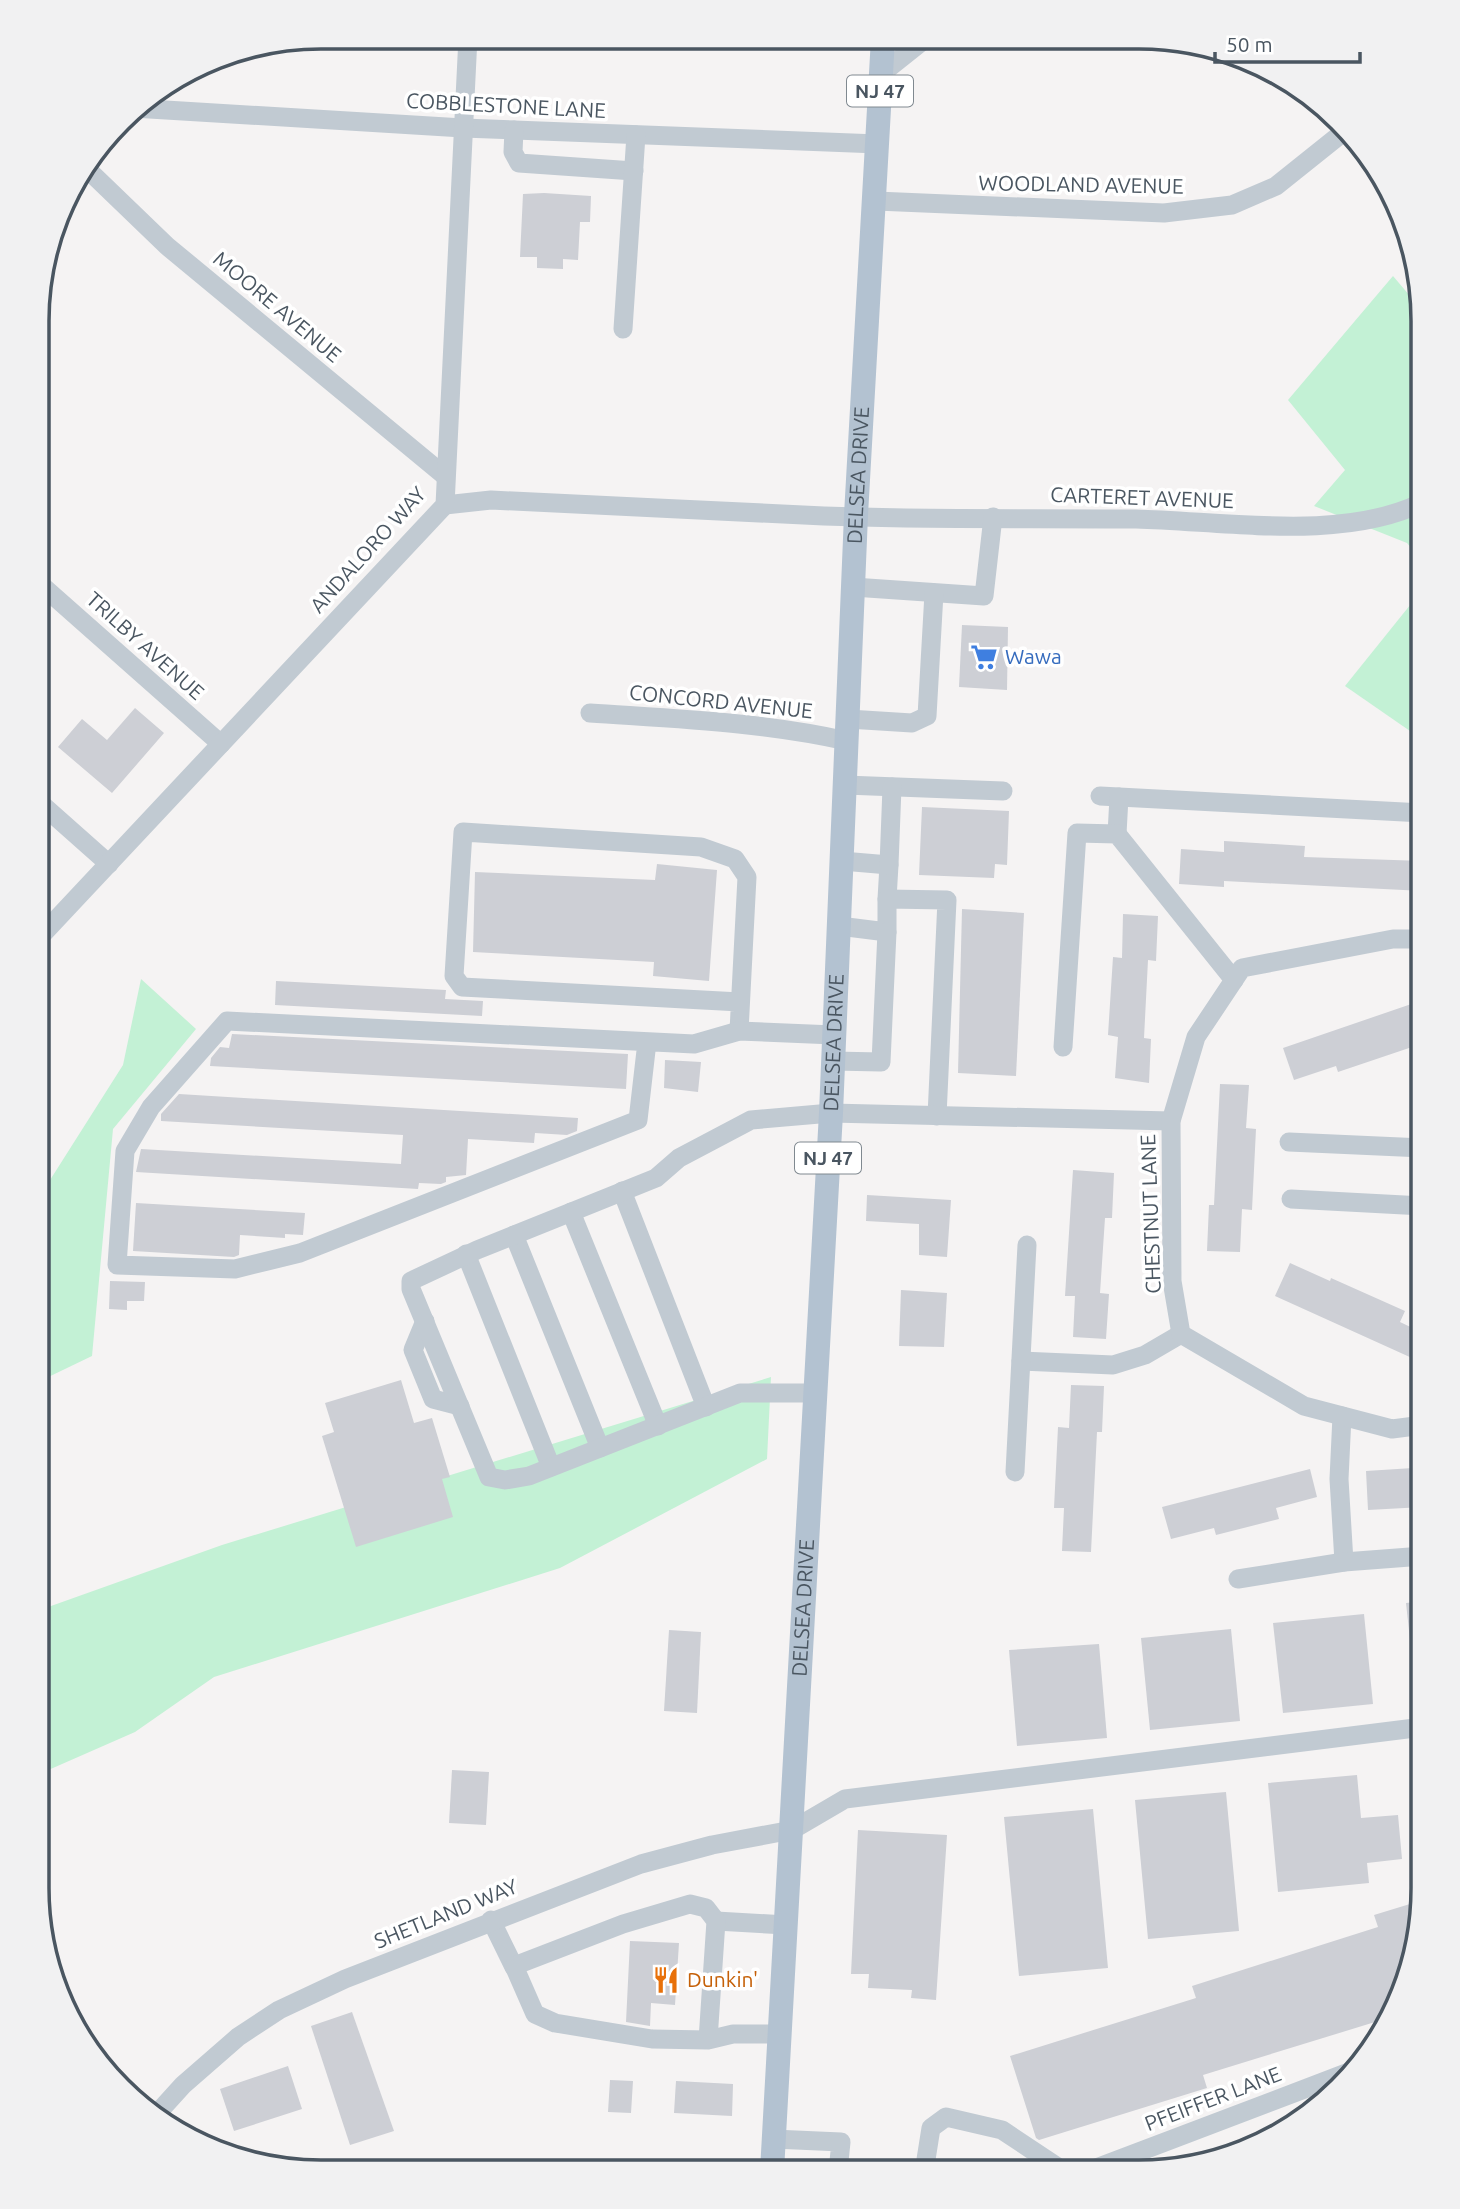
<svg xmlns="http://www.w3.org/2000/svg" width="1460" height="2209" viewBox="0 0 1460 2209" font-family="Ubuntu,sans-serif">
  <rect width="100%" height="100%" fill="#f5f3f3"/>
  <g fill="#c3f1d5">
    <polygon points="1393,276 1421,309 1423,321 1423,562 1407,543 1314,506 1345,470 1288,400"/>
    <polygon points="1423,589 1423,740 1345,686"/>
    <polygon points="141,979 196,1029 113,1129 92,1356 38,1382 38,1199 123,1065"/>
    <polygon points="771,1377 767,1459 560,1568 214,1677 135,1732 37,1775 37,1611 222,1545"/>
  </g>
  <g fill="#cdcfd5">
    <polygon points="544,193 591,196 590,222 580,222 578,260 563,259 563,269 537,268 537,257 520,257 523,194"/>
    <polygon points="962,625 1008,627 1007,690 959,687"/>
    <polygon points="135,708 164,733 112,793 58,747 82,719 107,740"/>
    <polygon points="922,807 1009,811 1007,865 995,864 994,878 919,875"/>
    <polygon points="1224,841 1305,846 1304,857 1423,861 1423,891 1224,881 1224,887 1179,884 1181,849 1224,852"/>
    <polygon points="657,864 717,870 709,981 653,976 654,962 473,952 475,872 655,880"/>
    <polygon points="962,909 1024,913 1016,1076 958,1073"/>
    <polygon points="1123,914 1158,916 1156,961 1148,960 1144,1038 1151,1039 1149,1083 1115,1078 1118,1037 1108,1035 1113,957 1122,958"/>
    <polygon points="276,981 446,990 445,999 483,1001 482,1016 275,1005"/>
    <polygon points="1423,1000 1423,1030 1411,1034 1415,1046 1338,1072 1336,1066 1294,1080 1283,1048"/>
    <polygon points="232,1034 628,1054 626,1089 210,1066 211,1058 220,1047 229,1048"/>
    <polygon points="665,1060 701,1062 698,1092 664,1088"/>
    <polygon points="1220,1084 1249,1085 1246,1128 1256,1129 1252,1210 1242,1209 1240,1252 1207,1251 1209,1205 1214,1205"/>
    <polygon points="179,1094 578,1118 577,1131 567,1135 535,1133 534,1143 468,1139 466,1175 446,1177 446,1182 441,1184 419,1183 418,1189 136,1172 141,1149 401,1164 403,1135 161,1121 161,1114"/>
    <polygon points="1073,1170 1114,1173 1112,1218 1105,1218 1100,1293 1109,1294 1106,1339 1073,1337 1075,1296 1065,1296"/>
    <polygon points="867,1195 951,1200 947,1257 919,1255 919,1224 866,1221"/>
    <polygon points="136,1203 305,1213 303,1235 285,1234 285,1238 240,1235 239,1255 234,1257 133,1251"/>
    <polygon points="1290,1263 1330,1281 1331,1278 1405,1311 1400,1322 1423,1333 1423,1363 1275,1296"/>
    <polygon points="110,1281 145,1282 144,1301 127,1301 127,1310 109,1309"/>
    <polygon points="901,1290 947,1293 944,1347 899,1346"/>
    <polygon points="401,1380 414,1423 432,1418 450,1477 442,1479 453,1517 356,1547 322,1436 334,1432 325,1403"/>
    <polygon points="1071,1385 1104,1386 1102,1432 1097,1432 1091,1552 1062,1551 1064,1508 1054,1508 1058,1427 1069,1428"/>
    <polygon points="1413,1468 1413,1471 1423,1470 1423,1507 1368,1510 1366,1471"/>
    <polygon points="1310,1469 1317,1497 1276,1508 1279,1519 1216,1535 1214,1528 1171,1539 1162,1507"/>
    <polygon points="1423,1601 1423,1657 1412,1658 1406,1603"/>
    <polygon points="1364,1614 1373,1704 1283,1713 1273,1623"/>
    <polygon points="1231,1629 1240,1721 1150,1730 1141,1638"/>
    <polygon points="669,1630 701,1632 697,1713 664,1711"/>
    <polygon points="1099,1644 1107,1738 1017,1746 1009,1650"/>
    <polygon points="452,1770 489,1772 486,1825 449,1823"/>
    <polygon points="1357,1775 1361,1818 1398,1815 1402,1859 1367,1863 1369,1883 1278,1892 1268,1783"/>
    <polygon points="1226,1792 1239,1931 1148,1939 1135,1800"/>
    <polygon points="1093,1809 1108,1968 1019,1976 1004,1817"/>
    <polygon points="858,1830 947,1835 936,2000 911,1998 912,1990 868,1988 869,1974 851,1974"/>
    <polygon points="1423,1900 1408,1979 1388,2018 1203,2075 1207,2088 1039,2140 1036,2138 1010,2056 1196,1998 1192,1986 1378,1927 1374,1915"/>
    <polygon points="630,1941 679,1943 675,2005 651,2003 650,2026 626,2022"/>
    <polygon points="352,2012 394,2131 350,2145 311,2026"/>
    <polygon points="288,2066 302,2109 234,2131 220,2089"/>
    <polygon points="610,2080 633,2081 631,2113 608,2112"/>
    <polygon points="676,2081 733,2084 732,2116 674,2113"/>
  </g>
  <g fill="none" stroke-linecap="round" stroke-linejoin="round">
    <g stroke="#c1cad2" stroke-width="19">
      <polyline points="881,74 925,39"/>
      <polyline points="133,108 463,128 878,144"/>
      <polyline points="514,130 513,152 519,163 634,171"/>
      <polyline points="85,167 167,246 445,476"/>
      <polyline points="876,201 1164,213 1232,205 1276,186 1346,130"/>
      <polyline points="623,329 636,135"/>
      <path d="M445,505L491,500C602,505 713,511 824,516C928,520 1032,518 1136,519C1224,521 1343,542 1423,502"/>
      <polyline points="39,583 221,744"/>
      <polyline points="853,587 984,596 993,517"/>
      <path d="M590,713C677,719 762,722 847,741"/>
      <polyline points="848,719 912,723 927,716 934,593"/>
      <polyline points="845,785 1003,791"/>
      <polyline points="1100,796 1423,813"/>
      <polyline points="38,801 109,864"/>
      <polyline points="1117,834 1119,797"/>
      <polyline points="842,861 889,865 887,899"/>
      <polyline points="889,865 892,787"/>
      <polyline points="839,926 887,932 887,899 947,900 937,1116"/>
      <polyline points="38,939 445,505 468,37"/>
      <polyline points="739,1031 747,877 735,859 701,847 463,832 454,976 462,987 740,1002"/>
      <polyline points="647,1042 638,1120 300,1253 235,1269 117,1265 125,1151 151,1107 227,1021 694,1044 739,1031 834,1035"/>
      <polyline points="1063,1047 1077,833 1117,834 1234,980"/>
      <polyline points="833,1061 881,1062 887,932"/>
      <polyline points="1289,1142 1423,1148"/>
      <polyline points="622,1191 706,1407"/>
      <polyline points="1291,1199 1423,1206"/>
      <polyline points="571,1212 658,1426"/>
      <polyline points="514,1235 600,1448"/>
      <polyline points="466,1254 551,1467"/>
      <polyline points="425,1321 413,1350 433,1399 460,1406"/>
      <polyline points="1021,1361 1113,1365 1145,1355 1181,1334"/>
      <polyline points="814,1393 740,1393 529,1476 505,1480 489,1477 411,1289 411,1281 477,1250 656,1178 679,1158 751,1120 831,1113 1171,1121"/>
      <polyline points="1342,1416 1339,1479 1344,1562"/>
      <polyline points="1423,1425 1392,1429 1304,1406 1181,1334 1172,1281 1171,1121 1196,1037 1242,968 1393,939 1423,939"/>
      <polyline points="1015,1472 1027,1245"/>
      <polyline points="1238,1579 1344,1562 1423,1556"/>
      <polyline points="491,1920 514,1967"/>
      <polyline points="716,1921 786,1925"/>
      <polyline points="708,2040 716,1921 706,1908 690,1904 623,1924 514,1966 535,2014 555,2023 652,2039 708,2040 733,2034 779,2034"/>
      <polyline points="154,2117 183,2085 238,2037 279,2010 345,1979 641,1864 712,1845 792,1830 845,1799 1423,1727"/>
      <polyline points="773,2139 841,2142 838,2171"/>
      <polyline points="924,2172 931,2128 946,2117 1002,2130 1065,2172"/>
      <polyline points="1086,2172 1357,2069"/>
    </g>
    <path stroke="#b3c2d1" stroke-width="24" id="s1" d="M772,2171L831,1113L856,515L883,38"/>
  </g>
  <defs>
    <symbol id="supermarket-bare" viewBox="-9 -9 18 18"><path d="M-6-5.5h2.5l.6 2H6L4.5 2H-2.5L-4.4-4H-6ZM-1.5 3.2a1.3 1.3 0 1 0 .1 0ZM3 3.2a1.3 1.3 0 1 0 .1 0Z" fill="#3f7fe0" stroke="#fff" stroke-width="2.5" paint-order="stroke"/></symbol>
    <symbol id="restaurant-bare" viewBox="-9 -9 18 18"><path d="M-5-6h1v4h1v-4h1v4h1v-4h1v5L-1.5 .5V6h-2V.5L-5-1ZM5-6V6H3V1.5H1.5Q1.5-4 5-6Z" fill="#e8710a" stroke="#fff" stroke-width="2.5" paint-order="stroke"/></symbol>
  </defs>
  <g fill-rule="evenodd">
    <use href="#supermarket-bare" x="965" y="638" width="38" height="38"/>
    <use href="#restaurant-bare" x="647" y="1961" width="38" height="38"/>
  </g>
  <g text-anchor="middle" stroke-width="7" stroke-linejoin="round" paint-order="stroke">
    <g fill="#fff" stroke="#808990" stroke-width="2">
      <rect x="847" y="75.5" width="66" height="31" rx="5"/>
      <rect x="795" y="1142.5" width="66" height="31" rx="5"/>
    </g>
    <g font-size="19" font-weight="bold" fill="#4a5661">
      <text x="880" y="98">NJ 47</text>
      <text x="828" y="1165">NJ 47</text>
    </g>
    <g font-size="21" fill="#4a5661" stroke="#fff">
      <text transform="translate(506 106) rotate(3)" y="7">COBBLESTONE LANE</text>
      <text transform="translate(1081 185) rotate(1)" y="7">WOODLAND AVENUE</text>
      <text transform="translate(277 307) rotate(40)" y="7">MOORE AVENUE</text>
      <text dy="7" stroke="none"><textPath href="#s1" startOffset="1698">DELSEA DRIVE</textPath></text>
      <text transform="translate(1142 498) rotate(2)" y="7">CARTERET AVENUE</text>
      <text transform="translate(368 550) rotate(-48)" y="7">ANDALORO WAY</text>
      <text transform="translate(145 646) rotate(42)" y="7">TRILBY AVENUE</text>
      <text transform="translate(721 702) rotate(6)" y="7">CONCORD AVENUE</text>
      <text dy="7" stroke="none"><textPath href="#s1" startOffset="1130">DELSEA DRIVE</textPath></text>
      <text transform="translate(1151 1214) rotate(-92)" y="7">CHESTNUT LANE</text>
      <text dy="7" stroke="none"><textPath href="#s1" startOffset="564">DELSEA DRIVE</textPath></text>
      <text transform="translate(446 1914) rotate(-22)" y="7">SHETLAND WAY</text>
      <text transform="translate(1213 2099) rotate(-21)" y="7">PFEIFFER LANE</text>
    </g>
    <g font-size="21" fill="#366cbe" stroke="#fff" text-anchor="start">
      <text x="1005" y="664">Wawa</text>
    </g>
    <g font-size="21" fill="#c56008" stroke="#fff" text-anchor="start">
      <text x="687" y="1987">Dunkin'</text>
    </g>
  </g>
  <path d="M0 0H1460V2209H0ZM321 49H1139A272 272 0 0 1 1411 321V1888A272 272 0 0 1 1139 2160H321A272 272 0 0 1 49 1888V321A272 272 0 0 1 321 49Z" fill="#f1f1f2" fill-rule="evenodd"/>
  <path fill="none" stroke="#4a5661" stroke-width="3.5" d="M321 49H1139A272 272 0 0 1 1411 321V1888A272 272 0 0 1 1139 2160H321A272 272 0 0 1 49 1888V321A272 272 0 0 1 321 49Z"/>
  <path d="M1215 52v10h145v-10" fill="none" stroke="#4a5661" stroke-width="3.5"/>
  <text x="1226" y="52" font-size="21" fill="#4a5661" stroke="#ffffff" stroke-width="5" paint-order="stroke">50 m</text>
</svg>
